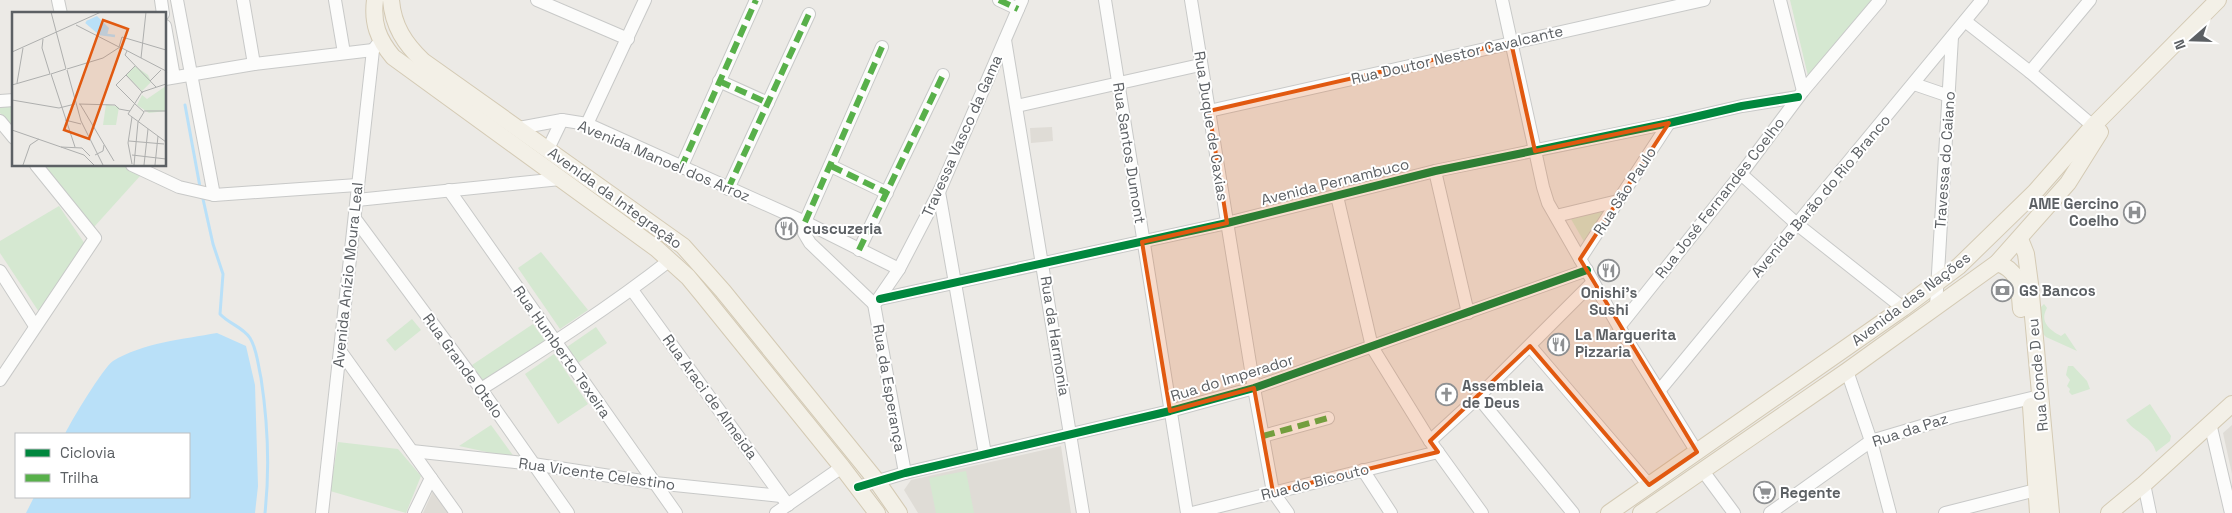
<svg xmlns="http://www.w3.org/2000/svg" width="2232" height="513" viewBox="0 0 2232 513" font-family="'Space Grotesk',sans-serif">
  <rect width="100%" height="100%" fill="#eceae6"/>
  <g fill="#dfdcd6">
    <polygon points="1052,127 1053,141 1031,143 1030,128"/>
    <polygon points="2232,425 2232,474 2223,433"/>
    <polygon points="1061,446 1071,513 918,513 904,490 911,480"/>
    <polygon points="433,491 448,513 423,513"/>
  </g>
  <g fill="#d5e8d1">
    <polygon points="1790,0 1873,0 1808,76"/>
    <polygon points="14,106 14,130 0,113 0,107"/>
    <polygon points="43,165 124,165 140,176 94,227"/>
    <polygon points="59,206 85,244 39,312 0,253 0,241"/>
    <polygon points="1615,207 1586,245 1571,219"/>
    <polygon points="541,252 588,310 560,329 518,268"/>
    <path d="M2044,304L2047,308C2039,322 2050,330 2061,336L2065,333L2077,351L2046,337L2042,333L2038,310Z"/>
    <polygon points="412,319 421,330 395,351 386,340"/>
    <polygon points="533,324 546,342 484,384 472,365"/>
    <polygon points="596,327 607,343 578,363 567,347"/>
    <polygon points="554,354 588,404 558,424 525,374"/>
    <polygon points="2068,366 2073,366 2087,381 2090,389 2072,395 2069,392 2070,389 2067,386 2070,380 2066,375"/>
    <path d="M2150,404L2171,436L2170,441L2156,452C2152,436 2135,433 2126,420Z"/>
    <polygon points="491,425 515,458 459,446"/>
    <polygon points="338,442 398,449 421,476 406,513 330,491"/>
    <polygon points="966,471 974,513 936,513 929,478"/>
  </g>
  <path fill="#b9e0f8" d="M217,333L246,346L255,385L258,486L255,513H26L34,497H189V434H65C71,421 103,368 113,361C142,343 184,339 217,333Z"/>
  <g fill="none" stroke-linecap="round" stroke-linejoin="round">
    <g stroke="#b9e0f8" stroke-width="3">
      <polyline points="185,105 200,187"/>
      <path d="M203,199L213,244L223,274L220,314C229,324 243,327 250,338C257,349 258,365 261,378C268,424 270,467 265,513"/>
    </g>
    <defs>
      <g id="minor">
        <polyline points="58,0 61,14"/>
        <polyline points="161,0 163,14"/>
        <polyline points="177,0 214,195"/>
        <polyline points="243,0 254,64"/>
        <polyline points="335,0 344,53"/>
        <polyline points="537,0 628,39"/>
        <polyline points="999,0 1018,9"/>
        <polyline points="1105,0 1187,513"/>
        <polyline points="1191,0 1254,388 1273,492 1288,513"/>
        <polyline points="1502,0 1543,187 1548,203 1619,327 1697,452"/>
        <polyline points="1780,0 1803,91"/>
        <polyline points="1965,21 2030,72 2093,126"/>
        <polyline points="165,26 174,77"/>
        <polyline points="1005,40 1083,513"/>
        <polyline points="2030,72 2090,0"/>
        <polyline points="165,79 254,64 373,50"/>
        <polyline points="719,81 768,103"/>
        <polyline points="1914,84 1949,96"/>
        <polyline points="0,101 14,100"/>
        <polyline points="1017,106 1200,65"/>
        <polyline points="1209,111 1704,0"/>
        <polyline points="0,121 14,138"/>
        <polyline points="587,124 645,0"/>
        <polyline points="519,128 562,120 587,124 805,222 899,269"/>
        <polyline points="548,149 562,120"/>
        <polyline points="132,165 179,187 214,195 357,185"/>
        <polyline points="831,166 887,193"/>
        <polyline points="681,168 756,0"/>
        <polyline points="1435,171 1468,313"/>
        <polyline points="1741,174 1798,225 1903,308"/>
        <polyline points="728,189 809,14"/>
        <polyline points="449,190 676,513"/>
        <polyline points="939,192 985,454"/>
        <polyline points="1337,196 1372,347 1430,441 1482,513"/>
        <polyline points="357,200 560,179"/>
        <polyline points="1556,216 1618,201"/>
        <polyline points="356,220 481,389 568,513"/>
        <polyline points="859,250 943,75"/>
        <polyline points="1580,259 1669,123"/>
        <polyline points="0,271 35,326"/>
        <polyline points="632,290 788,505"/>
        <polyline points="880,299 1227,223 1435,171 1669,123 1742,106 1798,97"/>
        <polyline points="877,301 899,269 939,192 1022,0"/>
        <polyline points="874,304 810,243 804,233 805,222 882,47"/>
        <polyline points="874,304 905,473"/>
        <polyline points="1936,307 1952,37"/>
        <polyline points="1619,327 1741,174 1803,91 1880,0"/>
        <polyline points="1530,346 1649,485"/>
        <polyline points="341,352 456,513"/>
        <polyline points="1847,371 1871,441 1890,513"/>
        <polyline points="0,380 95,238 36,165"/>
        <path d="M481,389C546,348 610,307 670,260"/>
        <polyline points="1659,391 1982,0"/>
        <polyline points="1478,397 1573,513"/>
        <polyline points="2210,423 2231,513"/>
        <polyline points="1263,436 1328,418"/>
        <polyline points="1430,441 1478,397 1593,282"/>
        <polyline points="412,451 533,464 655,483 781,496"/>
        <polyline points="1363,470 1391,513"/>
        <polyline points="1703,471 1734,513"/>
        <polyline points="2144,484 2150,513"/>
        <polyline points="858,487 905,473 1170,411 1254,388 1587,270"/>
        <polyline points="322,513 373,50 381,40"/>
        <polyline points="414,513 431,478"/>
        <polyline points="776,513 842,467"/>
        <polyline points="1192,513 1438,452"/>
        <polyline points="1770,513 1871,441 1952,417 2040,396"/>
        <polyline points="1945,513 2036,490"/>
      </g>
      <g id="major">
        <path d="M375,0C372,23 378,39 393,57L657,249L688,277L702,294L842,467L877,513"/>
        <path d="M391,0C393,26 405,44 423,61L683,246L723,291L876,480L899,513"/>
        <polyline points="2020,239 2026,254 2030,284 2051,513"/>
        <path d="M1997,263C2021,271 2019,288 2021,309"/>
        <polyline points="2031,406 2038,513"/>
        <polyline points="1609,513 1903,308 1959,266 2035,192 2093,126 2218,0"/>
        <polyline points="1641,513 1847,371 1997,263 2068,183 2100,132"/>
        <polyline points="2109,513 2144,484 2232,404"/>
      </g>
    </defs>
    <use href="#minor" stroke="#c8c9c8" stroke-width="14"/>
    <use href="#major" stroke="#d4cab4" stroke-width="18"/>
    <use href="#minor" stroke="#fcfcfb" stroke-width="12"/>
    <use href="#major" stroke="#f3f0e7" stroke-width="16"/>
    <g stroke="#58b04a" stroke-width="6" stroke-dasharray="12 6" stroke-linecap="butt">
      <polyline points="999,0 1018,9"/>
      <polyline points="719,81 768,103"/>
      <polyline points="831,166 887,193"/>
      <polyline points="681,168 756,0"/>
      <polyline points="728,189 809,14"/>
      <polyline points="805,222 882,47"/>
      <polyline points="859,250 943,75"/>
      <polyline points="1263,436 1328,418"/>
    </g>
    <defs>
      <g id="cycleway">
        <polyline points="880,299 1227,223 1435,171 1669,123 1742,106 1798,97"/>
        <polyline points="858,487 905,473 1170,411 1254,388 1587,270"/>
      </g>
    </defs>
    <use href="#cycleway" stroke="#fff" stroke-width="11"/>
    <use href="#cycleway" stroke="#00873e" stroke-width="8"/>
  </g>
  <path fill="#e15910" fill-opacity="0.2" stroke="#e15910" stroke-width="4" stroke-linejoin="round" d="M1511,42L1535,151L1669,123L1580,259L1697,452L1649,485L1530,346L1430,441L1438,452L1273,492L1254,388L1170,411L1142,242L1227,223L1209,111Z"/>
  <defs>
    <symbol id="hospital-ring" viewBox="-11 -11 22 22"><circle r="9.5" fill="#fff" stroke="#8e9092" stroke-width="1.5"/><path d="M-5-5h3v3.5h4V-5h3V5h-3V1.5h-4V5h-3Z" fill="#8e9092"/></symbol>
    <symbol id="restaurant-ring" viewBox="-11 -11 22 22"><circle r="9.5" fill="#fff" stroke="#8e9092" stroke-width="1.5"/><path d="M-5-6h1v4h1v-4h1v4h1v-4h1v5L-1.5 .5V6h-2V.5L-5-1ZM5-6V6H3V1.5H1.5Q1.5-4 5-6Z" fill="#8e9092"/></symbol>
    <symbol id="bank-ring" viewBox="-11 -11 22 22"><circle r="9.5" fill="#fff" stroke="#8e9092" stroke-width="1.5"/><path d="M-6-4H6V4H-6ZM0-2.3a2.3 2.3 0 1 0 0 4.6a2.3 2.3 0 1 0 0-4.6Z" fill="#8e9092"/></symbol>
    <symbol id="church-ring" viewBox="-11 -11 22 22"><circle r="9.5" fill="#fff" stroke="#8e9092" stroke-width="1.5"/><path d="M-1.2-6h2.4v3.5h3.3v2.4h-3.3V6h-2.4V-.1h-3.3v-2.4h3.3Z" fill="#8e9092"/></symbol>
    <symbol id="supermarket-ring" viewBox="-11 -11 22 22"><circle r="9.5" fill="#fff" stroke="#8e9092" stroke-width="1.5"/><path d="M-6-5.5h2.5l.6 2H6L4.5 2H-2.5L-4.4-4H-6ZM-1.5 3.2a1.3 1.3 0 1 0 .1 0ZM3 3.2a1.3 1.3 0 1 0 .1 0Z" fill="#8e9092"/></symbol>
  </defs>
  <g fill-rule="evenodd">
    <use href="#hospital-ring" x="2122" y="200" width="25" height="25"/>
    <use href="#restaurant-ring" x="774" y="216" width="25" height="25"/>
    <use href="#restaurant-ring" x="1596" y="258" width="25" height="25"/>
    <use href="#bank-ring" x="1990" y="278" width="25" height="25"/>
    <use href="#restaurant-ring" x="1546" y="332" width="25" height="25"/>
    <use href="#church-ring" x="1434" y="382" width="25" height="25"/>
    <use href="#supermarket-ring" x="1752" y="480" width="25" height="25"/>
  </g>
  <g text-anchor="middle" stroke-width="4" stroke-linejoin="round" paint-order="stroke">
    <g font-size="15" fill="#5c6064" stroke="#fff">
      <text transform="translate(1457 55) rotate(-13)" y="5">Rua Doutor Nestor Cavalcante</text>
      <text transform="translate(1211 126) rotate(81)" y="5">Rua Duque de Caxias</text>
      <text transform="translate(962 136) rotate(-66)" y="5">Travessa Vasco da Gama</text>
      <text transform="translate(1129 153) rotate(81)" y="5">Rua Santos Dumont</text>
      <text transform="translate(1945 160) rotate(-86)" y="5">Travessa do Caiano</text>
      <text transform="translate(664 161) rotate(23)" y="5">Avenida Manoel dos Arroz</text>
      <text transform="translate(1335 182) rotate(-14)" y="5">Avenida Pernambuco</text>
      <text transform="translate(1625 191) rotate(-57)" y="5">Rua São Paulo</text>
      <text transform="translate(1821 196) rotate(-50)" y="5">Avenida Barão do Rio Branco</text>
      <text transform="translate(615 198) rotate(36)" y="5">Avenida da Integração</text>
      <text transform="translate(1720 198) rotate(-52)" y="5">Rua José Fernandes Coelho</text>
      <text transform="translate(348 275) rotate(-84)" y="5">Avenida Anízio Moura Leal</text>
      <text transform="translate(1911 299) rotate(-37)" y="5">Avenida das Nações</text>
      <text transform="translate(1055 336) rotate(81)" y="5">Rua da Harmonia</text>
      <text transform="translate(562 352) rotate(55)" y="5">Rua Humberto Texeira</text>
      <text transform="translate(463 366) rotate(54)" y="5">Rua Grande Otelo</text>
      <text transform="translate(2038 375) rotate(-95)" y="5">Rua Conde D eu</text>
      <text transform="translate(1232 378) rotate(-17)" y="5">Rua do Imperador</text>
      <text transform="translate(889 388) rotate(80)" y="5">Rua da Esperança</text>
      <text transform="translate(710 397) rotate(54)" y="5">Rua Araci de Almeida</text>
      <text transform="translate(1910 430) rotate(-18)" y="5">Rua da Paz</text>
      <text transform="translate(597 474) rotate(8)" y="5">Rua Vicente Celestino</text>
      <text transform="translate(1315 482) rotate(-14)" y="5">Rua do Bicouto</text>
    </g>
    <g font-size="15" font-weight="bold" fill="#5c6064" stroke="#fff" text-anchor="start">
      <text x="2119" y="209" text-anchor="end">AME Gercino<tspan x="2119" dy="17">Coelho</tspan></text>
      <text x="803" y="234">cuscuzeria</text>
      <text x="2019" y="296">GS Bancos</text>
      <text x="1609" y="298" text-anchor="middle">Onishi's<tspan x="1609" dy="17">Sushi</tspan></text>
      <text x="1575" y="340">La Marguerita<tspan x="1575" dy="17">Pizzaria</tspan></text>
      <text x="1462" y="391">Assembleia<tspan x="1462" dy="17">de Deus</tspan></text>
      <text x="1780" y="498">Regente</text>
    </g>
  </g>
  <g transform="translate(12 12)">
    <rect width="154" height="154" fill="#eceae6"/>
    <path d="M123,54L136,63L139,70L130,79L114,63ZM154,74V99L137,101L125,93L130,83L135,87ZM94,92L107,95L104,113H91Z" fill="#d5e8d1"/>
    <path d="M85,4L97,16L95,23L85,20L74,9Z" fill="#b9e0f8"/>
    <path fill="none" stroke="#b9e0f8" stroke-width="2.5" d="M74,10L88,22L103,24"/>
    <path fill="none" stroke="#aeafae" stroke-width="1" d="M39,0L54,57M64,13L107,35M31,27L30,36L38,62M107,35L110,25L154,38M115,39L113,43L144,75M0,40L89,0M129,46L134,0M55,57L91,46L108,35L154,59M55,58L69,109L91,153M39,62L63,135M39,62L54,57M114,63L131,81M138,69L149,58M5,71L11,36M154,72L130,80L116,102L154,130M0,73L38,62M0,88L47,96L63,92M67,92L103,93L107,97L118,99M68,92L102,149M123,92L104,73L123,54M132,99H154M120,105L116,131L120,152M53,108L69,112M0,118L72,143L82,153M117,129L152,132M49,135L70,136L78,144M83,143L91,139L92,133M120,143L154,147M11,153L18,133L27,127M122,153L126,110L132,100L123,92M132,153L136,117M143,153L146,124"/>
    <path fill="#e15910" fill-opacity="0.15" stroke="#e15910" stroke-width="2.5" d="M91,8L116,17L77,127L52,118Z"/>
    <rect width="154" height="154" fill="none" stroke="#5c6064" stroke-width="2.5"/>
  </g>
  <rect x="15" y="433" width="175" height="65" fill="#ffffff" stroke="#bebfc1"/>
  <rect x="25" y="449" width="25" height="8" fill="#00873e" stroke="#bebfc1"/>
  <text x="60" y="458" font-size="15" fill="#5c6064">Ciclovia</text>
  <rect x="25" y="474" width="25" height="8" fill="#58b04a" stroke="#bebfc1"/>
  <text x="60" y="483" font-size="15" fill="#5c6064">Trilha</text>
  <g transform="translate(2192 40) rotate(250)" stroke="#ffffff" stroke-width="4" paint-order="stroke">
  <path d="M0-4L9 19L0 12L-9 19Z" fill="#5c6064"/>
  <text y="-8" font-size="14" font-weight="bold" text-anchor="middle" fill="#5c6064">N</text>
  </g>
</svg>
